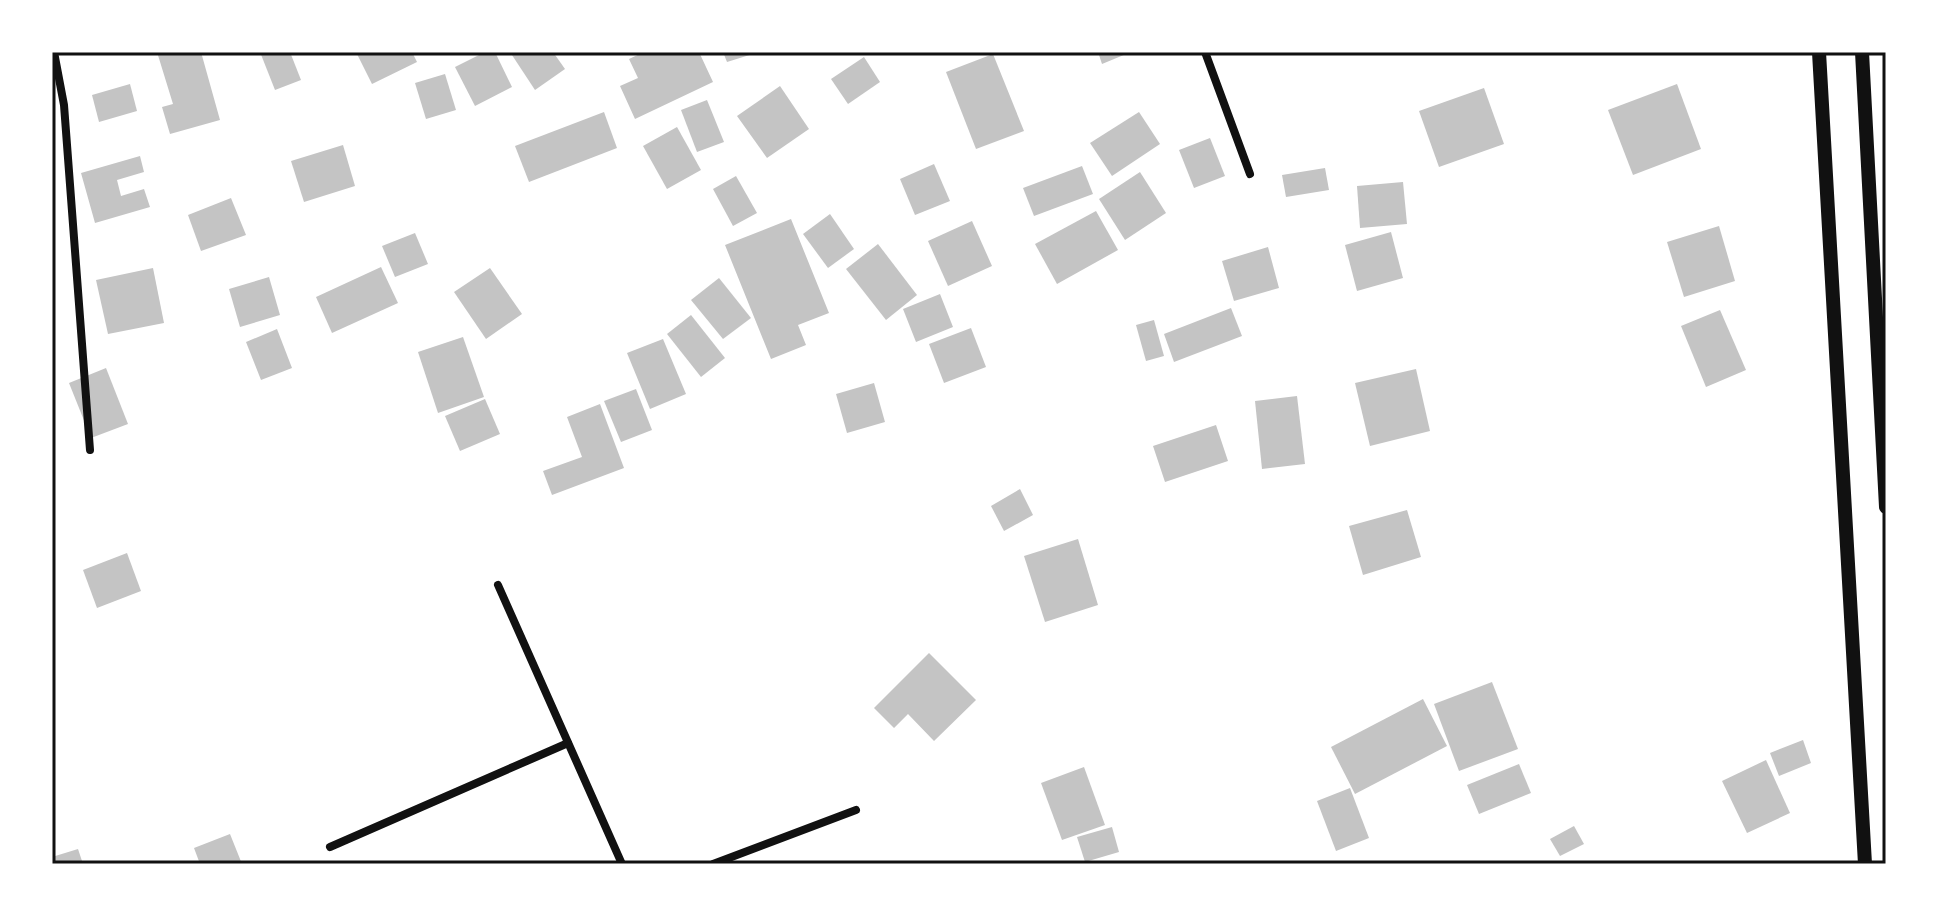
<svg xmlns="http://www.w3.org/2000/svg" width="1938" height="916" viewBox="0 0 1938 916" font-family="Literata,serif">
  <rect width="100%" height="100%" fill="#fff"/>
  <g fill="#c4c4c4">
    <polygon points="157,52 201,52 220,120 170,134 162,107 173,104"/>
    <polygon points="260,52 290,52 301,80 275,90"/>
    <polygon points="360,52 412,52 417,62 372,84 357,54"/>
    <polygon points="485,52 495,52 512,87 475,106 455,67"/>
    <polygon points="510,52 553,52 565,69 535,90"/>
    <polygon points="644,52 699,52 713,82 635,119 620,86 638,78 629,59"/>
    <polygon points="723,52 756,52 756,53 727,62"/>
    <polygon points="1098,52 1131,52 1102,64"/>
    <polygon points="993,54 1024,131 976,149 946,72"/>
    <polygon points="864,57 880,82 848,104 831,79"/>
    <polygon points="445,74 456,110 426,119 415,83"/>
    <polygon points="130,84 137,111 99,122 92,95"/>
    <polygon points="1677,84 1701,149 1633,175 1608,110"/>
    <polygon points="780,86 809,129 767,158 737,116"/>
    <polygon points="1484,88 1504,144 1439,167 1419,111"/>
    <polygon points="707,100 724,142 697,152 681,110"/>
    <polygon points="604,112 617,148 529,182 515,146"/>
    <polygon points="1139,112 1160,144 1112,176 1090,143"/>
    <polygon points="677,127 701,170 667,189 643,146"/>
    <polygon points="1210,138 1225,176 1194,188 1179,150"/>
    <polygon points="343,145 355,186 304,202 291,161"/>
    <polygon points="140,156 144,172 117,180 121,196 144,189 150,207 95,223 81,173"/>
    <polygon points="934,164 950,201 915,215 900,179"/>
    <polygon points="1082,166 1093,194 1034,216 1023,188"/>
    <polygon points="1325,168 1329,190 1286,197 1282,175"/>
    <polygon points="1140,172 1166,213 1125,240 1099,199"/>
    <polygon points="736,176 757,213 733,226 713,189"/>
    <polygon points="1403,182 1407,224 1360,228 1357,186"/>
    <polygon points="231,198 246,235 201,251 188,215"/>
    <polygon points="1096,211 1118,250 1057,284 1035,244"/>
    <polygon points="830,214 854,249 828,268 803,234"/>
    <polygon points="791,219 829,313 798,325 806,345 771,359 725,245"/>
    <polygon points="972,221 992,266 948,286 928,241"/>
    <polygon points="1719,226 1735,281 1684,297 1667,242"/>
    <polygon points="1391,232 1403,278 1357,291 1345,245"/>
    <polygon points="415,233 428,264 395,277 382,246"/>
    <polygon points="878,244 917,295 886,320 846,269"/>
    <polygon points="1268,247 1279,288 1234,301 1222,261"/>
    <polygon points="381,267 398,303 332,333 316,297"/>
    <polygon points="153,268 164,323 108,334 96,280"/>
    <polygon points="490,268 522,314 486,339 454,292"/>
    <polygon points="269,277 280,315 240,327 229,289"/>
    <polygon points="719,278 751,318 723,339 691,300"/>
    <polygon points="940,294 953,327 916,342 903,309"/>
    <polygon points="1231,308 1242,336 1174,362 1164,334"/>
    <polygon points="1720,310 1746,370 1706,387 1681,326"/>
    <polygon points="691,315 725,358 701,377 667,334"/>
    <polygon points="1154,320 1164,356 1146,361 1136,325"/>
    <polygon points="971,328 986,367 944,383 929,344"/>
    <polygon points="277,329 292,368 261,380 246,342"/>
    <polygon points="463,337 484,397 438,413 418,352"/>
    <polygon points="663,339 686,394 650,409 627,353"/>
    <polygon points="106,368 128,424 91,438 69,383"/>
    <polygon points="1416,369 1430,431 1370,446 1355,383"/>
    <polygon points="874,383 885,422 847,433 836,394"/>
    <polygon points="636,389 652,430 621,442 604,401"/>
    <polygon points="1297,396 1305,464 1262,469 1255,401"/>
    <polygon points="485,399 500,434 460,451 445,416"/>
    <polygon points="600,404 624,468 552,495 543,471 582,457 567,417"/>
    <polygon points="1216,425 1228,461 1165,482 1153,446"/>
    <polygon points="1020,489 1033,515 1004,531 991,506"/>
    <polygon points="1407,510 1421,557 1363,575 1349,526"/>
    <polygon points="1078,539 1098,605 1045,622 1024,556"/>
    <polygon points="127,553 141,591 97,608 83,570"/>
    <polygon points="929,653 976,700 934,741 908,714 894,728 874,708"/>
    <polygon points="1492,682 1518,749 1459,771 1434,704"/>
    <polygon points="1423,699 1447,746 1355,794 1331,747"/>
    <polygon points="1803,740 1811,763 1779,776 1770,753"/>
    <polygon points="1766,760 1790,813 1747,833 1722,781"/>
    <polygon points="1519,764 1531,793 1479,814 1467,785"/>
    <polygon points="1084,767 1105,825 1062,840 1041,783"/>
    <polygon points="1350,788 1369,838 1336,851 1317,801"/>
    <polygon points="1574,826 1584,844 1560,856 1550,839"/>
    <polygon points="1112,827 1119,852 1085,862 1077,837"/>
    <polygon points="230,834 242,864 200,864 194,848"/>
    <polygon points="78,849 83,864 52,864 52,857"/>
  </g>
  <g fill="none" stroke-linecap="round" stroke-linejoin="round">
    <g stroke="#111" stroke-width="8">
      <polyline points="54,52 64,105 90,450"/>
      <polyline points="1205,52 1250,174"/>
      <polyline points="498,585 622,864"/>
      <polyline points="330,847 568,743"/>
      <polyline points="713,864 856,810"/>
    </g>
    <g stroke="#111" stroke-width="14">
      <polyline points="1819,52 1865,864"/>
      <polyline points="1862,52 1886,507"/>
    </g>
  </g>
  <rect width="1938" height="916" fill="none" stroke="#ffffff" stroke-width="108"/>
  <rect x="54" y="54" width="1830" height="808" fill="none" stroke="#111" stroke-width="3"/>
</svg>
